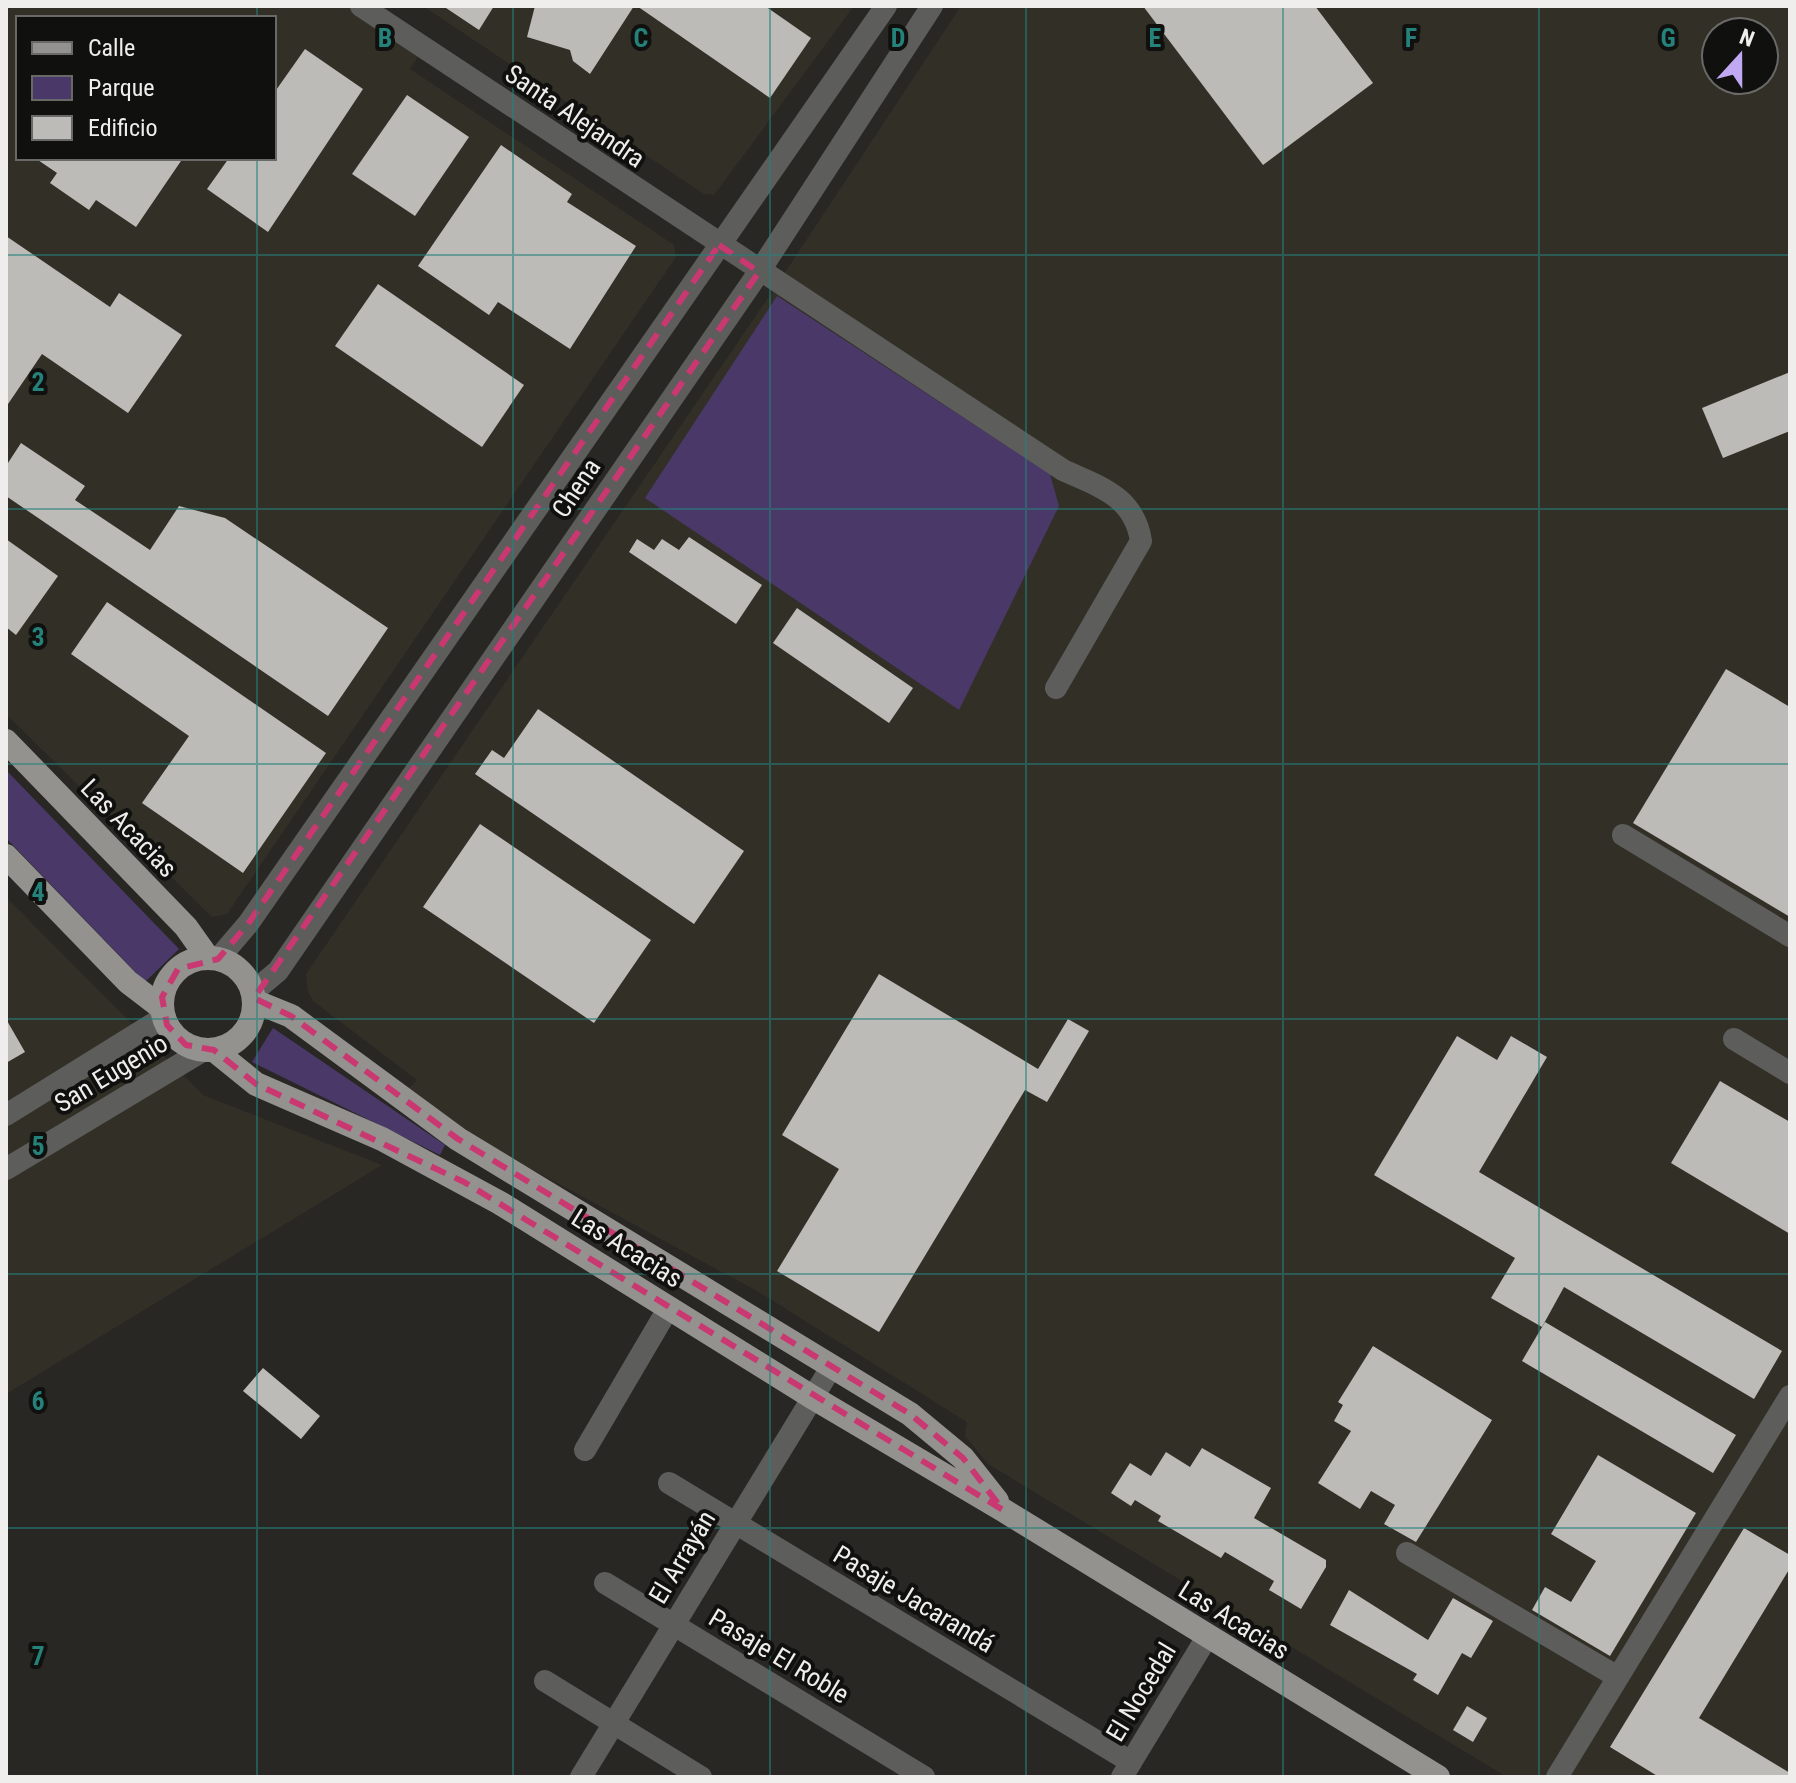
<svg xmlns="http://www.w3.org/2000/svg" width="1796" height="1783" viewBox="0 0 1796 1783" font-family="'Roboto Condensed',sans-serif">
  <rect width="100%" height="100%" fill="#282724"/>
  <g fill="#322f27" fill-rule="evenodd">
    <path d="M6,6H358L423,50L410,69L674,245L676,257L227,914L212,917L6,714ZM18,18H274V158H18Z"/>
    <polygon points="423,6 854,6 714,195 704,194"/>
    <path d="M961,6H1790V1777H1507L988,1464L965,1436L967,1422L757,1291L478,1140L409,1088L417,1080L313,1001L308,992L306,974L772,292ZM1716,32H1764V80H1716Z"/>
    <polygon points="6,897 203,1095 382,1165 6,1394"/>
  </g>
  <g fill="#4a3968">
    <polygon points="777,296 1050,474 1059,506 959,710 645,498"/>
    <polygon points="6,770 179,949 145,982 6,838"/>
    <polygon points="273,1028 445,1145 440,1155 252,1062"/>
  </g>
  <g fill="#bcbbb7">
    <polygon points="443,6 494,6 479,30"/>
    <polygon points="535,6 634,6 590,74 573,61 570,50 527,37"/>
    <polygon points="637,6 765,6 811,38 770,98"/>
    <polygon points="1143,6 1315,6 1373,83 1263,165"/>
    <polygon points="305,49 363,89 268,232 207,189 229,158 274,158 274,93"/>
    <polygon points="407,95 469,137 415,216 352,174"/>
    <polygon points="501,145 572,194 567,202 636,246 570,349 498,302 489,315 418,266"/>
    <polygon points="35,158 183,158 136,227 96,200 89,210 50,183 57,173"/>
    <polygon points="6,236 110,307 119,293 182,335 128,413 42,354 6,407"/>
    <polygon points="378,284 524,385 482,447 335,346"/>
    <polygon points="1790,372 1790,431 1723,458 1702,408"/>
    <polygon points="21,443 85,486 75,500 150,550 179,506 225,518 388,628 328,716 6,496 6,466"/>
    <polygon points="689,537 762,585 736,624 629,552 637,539 654,550 662,539 679,550"/>
    <polygon points="6,539 58,576 16,635 6,627"/>
    <polygon points="107,602 326,753 243,873 142,803 189,736 71,654"/>
    <polygon points="797,608 913,688 889,723 773,643"/>
    <polygon points="1726,669 1790,707 1790,917 1633,823"/>
    <polygon points="538,709 744,851 694,924 475,774 492,750 504,758"/>
    <polygon points="480,824 651,940 594,1023 423,907"/>
    <polygon points="879,974 1038,1069 1068,1019 1089,1031 1047,1102 1025,1090 879,1332 777,1271 839,1169 782,1135"/>
    <polygon points="6,1019 25,1052 6,1063"/>
    <polygon points="1457,1036 1497,1060 1511,1036 1547,1057 1479,1172 1782,1351 1754,1399 1564,1287 1542,1327 1491,1298 1515,1258 1374,1175"/>
    <polygon points="1720,1081 1790,1122 1790,1234 1671,1163"/>
    <polygon points="1545,1322 1736,1435 1713,1473 1522,1361"/>
    <polygon points="1373,1346 1492,1420 1416,1542 1384,1524 1395,1505 1371,1491 1360,1509 1318,1483 1351,1431 1334,1421 1343,1405 1338,1402"/>
    <polygon points="263,1368 320,1416 301,1439 243,1391"/>
    <polygon points="1202,1448 1271,1488 1254,1518 1326,1560 1326,1567 1301,1609 1269,1590 1274,1581 1225,1552 1221,1558 1158,1521 1161,1516 1135,1500 1131,1506 1111,1493 1130,1463 1151,1476 1166,1452 1190,1467"/>
    <polygon points="1598,1455 1696,1513 1610,1656 1532,1610 1545,1587 1571,1602 1596,1561 1551,1534"/>
    <polygon points="1744,1528 1790,1555 1790,1568 1699,1718 1790,1773 1790,1777 1659,1777 1610,1747"/>
    <polygon points="1349,1590 1428,1640 1453,1598 1493,1621 1471,1658 1462,1653 1438,1695 1413,1680 1417,1674 1330,1625"/>
    <polygon points="1467,1706 1487,1718 1473,1742 1453,1730"/>
  </g>
  <g fill="none" stroke-linecap="round" stroke-linejoin="round">
    <g stroke="#5d5d5b" stroke-width="22">
      <path d="M361,6L1063,470C1100,487 1134,496 1141,541L1056,688"/>
      <polyline points="1623,835 1790,936"/>
      <polyline points="218,959 248,924 886,6"/>
      <polyline points="253,992 278,971 759,272 932,6"/>
      <polyline points="1734,1039 1790,1073"/>
      <polyline points="6,1115 164,1017"/>
      <polyline points="6,1169 204,1050"/>
      <polyline points="585,1450 669,1307"/>
      <polyline points="669,1483 1131,1762"/>
      <polyline points="1407,1553 1616,1676"/>
      <polyline points="605,1583 924,1777"/>
      <polyline points="545,1681 701,1777"/>
      <polyline points="581,1777 832,1366"/>
      <polyline points="1122,1777 1207,1637"/>
      <polyline points="1557,1777 1790,1396"/>
    </g>
    <g stroke="#93928f" stroke-width="24">
      <polyline points="6,741 186,927 208,958"/>
      <polyline points="6,856 128,982 162,1008"/>
      <circle cx="208" cy="1004" r="46"/>
      <polyline points="254,1001 291,1016 458,1139 910,1414 963,1458 997,1501"/>
      <polyline points="214,1050 256,1084 382,1139 500,1203 812,1397 1003,1510 1438,1777"/>
    </g>
  </g>
  <path fill="none" stroke="#c93871" stroke-width="6" stroke-dasharray="16 10" stroke-linejoin="round" d="M719,245L759,272L254,998L291,1016L458,1139L910,1414L963,1458L1003,1510L464,1182L256,1084L214,1050L186,1045L167,1025L162,997L178,969L218,959L248,924Z"/>
  <path fill="none" stroke="#25827b" stroke-width="2" stroke-opacity="0.55" d="M257,6V18M513,6V1777M770,6V1777M1026,6V1777M1283,6V1777M1539,6V1777M257,158V1777M6,255H1790M6,509H1790M6,764H1790M6,1019H1790M6,1274H1790M6,1528H1790"/>
  <g text-anchor="middle" stroke-width="8" stroke-linejoin="round" paint-order="stroke">
    <g font-size="26" fill="#efeeec" stroke="#10100f">
      <text transform="translate(575 116) rotate(34)" y="9">Santa Alejandra</text>
      <text transform="translate(576 488) rotate(-56)" y="9">Chena</text>
      <text transform="translate(129 828) rotate(46)" y="9">Las Acacias</text>
      <text transform="translate(111 1073) rotate(-31)" y="9">San Eugenio</text>
      <text transform="translate(627 1248) rotate(32)" y="9">Las Acacias</text>
      <text transform="translate(682 1557) rotate(-59)" y="9">El Arrayán</text>
      <text transform="translate(914 1599) rotate(31)" y="9">Pasaje Jacarandá</text>
      <text transform="translate(1234 1620) rotate(32)" y="9">Las Acacias</text>
      <text transform="translate(779 1656) rotate(31)" y="9">Pasaje El Roble</text>
      <text transform="translate(1141 1692) rotate(-59)" y="9">El Nocedal</text>
    </g>
  </g>
  <g font-size="26" text-anchor="middle" font-weight="bold" fill="#25827b" stroke="#10100f" stroke-width="8" stroke-linejoin="round" paint-order="stroke">
    <text x="385" y="47">B</text>
    <text x="641" y="47">C</text>
    <text x="898" y="47">D</text>
    <text x="1155" y="47">E</text>
    <text x="1411" y="47">F</text>
    <text x="1668" y="47">G</text>
    <text x="38" y="391">2</text>
    <text x="38" y="646">3</text>
    <text x="38" y="901">4</text>
    <text x="38" y="1155">5</text>
    <text x="38" y="1410">6</text>
    <text x="38" y="1665">7</text>
  </g>
  <rect width="1796" height="1783" fill="none" stroke="#efeeec" stroke-width="16"/>
  <rect x="16" y="16" width="260" height="144" fill="#10100f" stroke="#696967" stroke-width="2"/>
  <rect x="32" y="42" width="40" height="12" fill="#93928f" stroke="#696967" stroke-width="2"/>
  <text x="88" y="56" font-size="24" fill="#efeeec">Calle</text>
  <rect x="32" y="76" width="40" height="24" fill="#4a3968" stroke="#696967" stroke-width="2"/>
  <text x="88" y="96" font-size="24" fill="#efeeec">Parque</text>
  <rect x="32" y="116" width="40" height="24" fill="#bcbbb7" stroke="#696967" stroke-width="2"/>
  <text x="88" y="136" font-size="24" fill="#efeeec">Edificio</text>
  <g transform="translate(1740 56) rotate(21)"><circle r="38" fill="#10100f" stroke="#696967" stroke-width="2"/>
  <path d="M0-6L14 30L0 20L-14 30Z" fill="#c1a8f3"/>
  <text y="-12" font-size="22" font-weight="bold" text-anchor="middle" fill="#efeeec">N</text>
  </g>
</svg>
